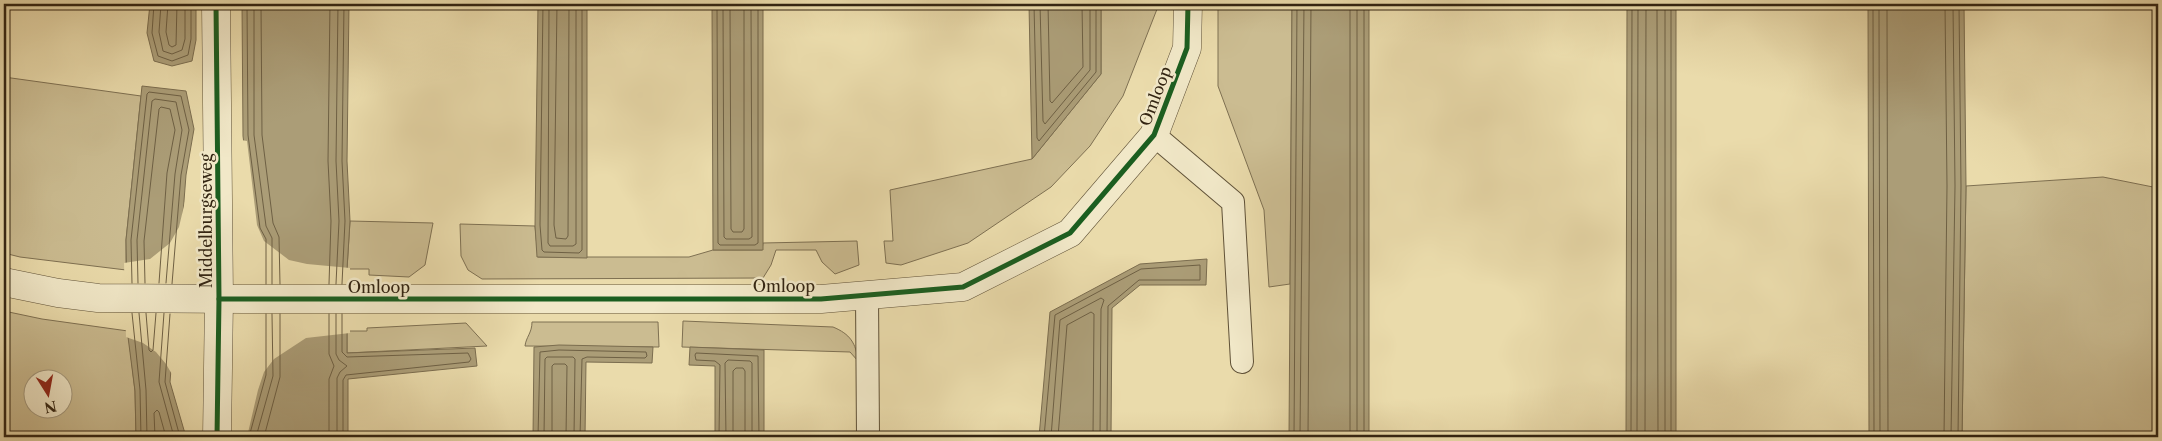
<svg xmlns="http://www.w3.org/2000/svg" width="2162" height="441" viewBox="0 0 2162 441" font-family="'Libre Caslon Text',serif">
  <rect width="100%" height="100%" fill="#eadbab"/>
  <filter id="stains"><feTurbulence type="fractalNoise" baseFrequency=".004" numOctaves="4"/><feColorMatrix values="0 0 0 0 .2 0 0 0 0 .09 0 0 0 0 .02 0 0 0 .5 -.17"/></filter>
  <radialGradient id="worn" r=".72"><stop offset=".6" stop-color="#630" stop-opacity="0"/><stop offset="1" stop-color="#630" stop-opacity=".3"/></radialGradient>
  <g fill="#cbbc91" stroke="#7e7052" fill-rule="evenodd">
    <polygon points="1101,4 1159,4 1123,96 1090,146 1051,187 968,243 901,265 886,263 884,241 893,241 890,190 1032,159 1101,74"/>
    <polygon points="1218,4 1292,4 1290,284 1269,287 1264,210 1218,86"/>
    <polygon points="4,77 141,96 126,240 126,270 20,257 4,253"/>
    <polygon points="2103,177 2153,187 2158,334 2158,437 1962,437 1966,186"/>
    <polygon points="350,221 433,223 425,265 409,277 369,275 369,269 347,269"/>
    <polygon points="460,224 535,226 538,257 689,257 713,250 762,250 763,243 857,241 859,265 835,274 822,262 816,250 776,250 771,265 763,278 482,279 468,270 461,256"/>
    <path d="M4,311L42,319L128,331L135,391L136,437H4ZM32,378H62V408H32Z"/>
    <path d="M683,321L833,327C850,334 856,343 858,361L850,352L682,347Z"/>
    <path d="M532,322H658L659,347L525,346C526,337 532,333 532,322Z"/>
    <polygon points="466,323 487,346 347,353 347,331 367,331 367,328"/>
  </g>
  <g fill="#ab9d77" stroke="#7b6d4f">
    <polygon points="150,4 196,4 196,40 192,61 172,66 154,61 147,33"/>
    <polygon points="242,4 349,4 347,161 350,221 347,269 347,353 475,348 477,366 348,379 348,437 244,437 261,374 261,239 255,231 243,136"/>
    <polygon points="538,4 587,4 587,258 537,257 535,226"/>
    <polygon points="712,4 763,4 763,250 713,250"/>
    <polygon points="1029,4 1101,4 1101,74 1032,159"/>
    <polygon points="1292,4 1369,4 1369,437 1289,437"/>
    <polygon points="1627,4 1676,4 1676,437 1626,437"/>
    <polygon points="1868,4 1964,4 1966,186 1962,437 1869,437"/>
    <polygon points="142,86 186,91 194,129 186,175 170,382 186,437 136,437 135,391 128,337 126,240"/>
    <polygon points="1207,259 1206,285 1140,285 1112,308 1111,437 1039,437 1050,312 1140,264"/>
    <polygon points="559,345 653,347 652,363 586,362 585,437 533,437 534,347"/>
    <polygon points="690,347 764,350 764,437 715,437 715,366 689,365"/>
  </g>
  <g fill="#eadbab">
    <polygon points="241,140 247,141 257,225 264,241 289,260 307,264 350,268 350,333 306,338 274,359 264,372 258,390 247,437 242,437 259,374 258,240 253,231"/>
    <polygon points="187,193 173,376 166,364 156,352 143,343 126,337 124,263 150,259 170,243 179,227"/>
  </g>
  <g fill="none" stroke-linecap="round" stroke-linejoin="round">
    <g stroke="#6e6044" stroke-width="1">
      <polyline points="154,4 152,33 158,56 172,61 188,55 191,39 191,4"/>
      <polyline points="161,4 159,32 163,51 172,54 182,50 185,39 185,4"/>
      <polyline points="168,4 166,32 169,45 172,47 176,45 177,4"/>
      <polyline points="247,4 248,135 260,228 266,239 266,284"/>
      <polyline points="254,4 254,135 266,226 272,238 272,284"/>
      <polyline points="261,4 262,135 273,223 279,237 280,284"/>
      <polyline points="543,4 540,225 542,250 544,252 579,253 582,250 582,4"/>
      <polyline points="549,4 548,243 550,246 573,246 576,244 576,4"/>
      <polyline points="557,4 554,225 556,238 566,239 568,236 569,4"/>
      <polyline points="717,4 718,243 720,245 755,245 758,243 758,4"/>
      <polyline points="723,4 724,237 726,239 749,239 752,237 751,4"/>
      <polyline points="730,4 731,229 733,232 742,232 744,229 744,4"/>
      <polyline points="1034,4 1037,138 1039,141 1096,72 1096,4"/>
      <polyline points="1040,4 1043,121 1045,124 1090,70 1090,4"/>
      <polyline points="1048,4 1050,101 1052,103 1083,67 1082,4"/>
      <polyline points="1657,4 1658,437"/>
      <polyline points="1665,4 1665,437"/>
      <polyline points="1671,4 1671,437"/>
      <polyline points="1873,4 1874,437"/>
      <polyline points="1879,4 1880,437"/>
      <polyline points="1887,4 1888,437"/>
      <polyline points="132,283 131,240 147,94 149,92 181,96 189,130 181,175 172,284"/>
      <polyline points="138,283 137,240 152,101 155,99 176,102 182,130 175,174 166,283"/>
      <polyline points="145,283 144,241 159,109 161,107 170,109 175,130 167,173 159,283"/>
      <polyline points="329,284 331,221 328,161 330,4"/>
      <polyline points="336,284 339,221 336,161 338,4"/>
      <polyline points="342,284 345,221 342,161 344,4"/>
      <polyline points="132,313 140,390 141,437"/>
      <polyline points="139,313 146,390 147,437"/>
      <polyline points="146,313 149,350 151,352 153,350 156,313"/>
      <polyline points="164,313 159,382 174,437"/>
      <polyline points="170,314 165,382 180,437"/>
      <polyline points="329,314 329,354 334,366 329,379 329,437"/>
      <polyline points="336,314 336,354 339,360 347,366 340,372 337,378 337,437"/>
      <polyline points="342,314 342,352 347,357 468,353 471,359 469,362 346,375 343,380 343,437"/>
      <polyline points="155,437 154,413 157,410 159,412 166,437"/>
      <polyline points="249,437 266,375 266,314"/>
      <polyline points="256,437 273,376 272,314"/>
      <polyline points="264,437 280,377 280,314"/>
      <polyline points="538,437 540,352 559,350 646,352 647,356 645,358 587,357 582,359 580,437"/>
      <polyline points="544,437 545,359 547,357 573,357 575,359 574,437"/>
      <polyline points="552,437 552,366 554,364 565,364 567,366 566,437"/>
      <polyline points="719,437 720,365 715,361 696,360 695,355 696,353 758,356 759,437"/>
      <polyline points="726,437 725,363 728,360 750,361 752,363 752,437"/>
      <polyline points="733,437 733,371 736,368 743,368 745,371 745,437"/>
      <polyline points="1044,437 1055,315 1141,269 1200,265 1200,280 1139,280 1108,306 1107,437"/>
      <polyline points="1051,437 1060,320 1101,298 1104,300 1101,309 1100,437"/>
      <polyline points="1058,437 1067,325 1091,312 1094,314 1093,437"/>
      <polyline points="1294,437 1297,4"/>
      <polyline points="1300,437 1304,4"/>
      <polyline points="1308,437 1311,4"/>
      <polyline points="1350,437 1350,4"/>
      <polyline points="1357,437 1357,4"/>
      <polyline points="1364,437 1364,4"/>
      <polyline points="1631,437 1632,4"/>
      <polyline points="1637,437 1638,4"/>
      <polyline points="1645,437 1646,4"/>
      <polyline points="1944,437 1947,186 1945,4"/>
      <polyline points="1951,437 1955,186 1953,4"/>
      <polyline points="1958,437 1961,186 1959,4"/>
    </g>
    <defs>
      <g id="service">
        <polyline points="1154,135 1233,202 1242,362"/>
        <polyline points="867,295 868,437"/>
      </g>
      <polyline id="minor" points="216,4 219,299"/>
      <g id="tertiary">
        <polyline points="4,282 58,293 98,298 242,299 821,299 963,287 1070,233 1154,135 1187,48 1188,4"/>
        <polyline points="217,437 219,299"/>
      </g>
    </defs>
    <use href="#service" stroke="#605238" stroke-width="24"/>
    <use href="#minor" stroke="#605238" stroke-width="29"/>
    <use href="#tertiary" stroke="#605238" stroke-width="29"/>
    <use href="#service" stroke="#f1e8c8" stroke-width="22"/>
    <use href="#minor" stroke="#f1e8c8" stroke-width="28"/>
    <use href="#tertiary" stroke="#f1e8c8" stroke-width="28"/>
    <defs>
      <g id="cycleway">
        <polyline points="216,4 219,299 217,437"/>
        <polyline points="219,299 821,299 963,287 1070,233 1154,135 1187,48 1188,4"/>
      </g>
    </defs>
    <use href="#cycleway" stroke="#f1e8c8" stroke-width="8"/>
    <use href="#cycleway" stroke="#1b5e20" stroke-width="5"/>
  </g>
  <g text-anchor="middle" stroke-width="5" stroke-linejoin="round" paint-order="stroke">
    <g font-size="16" fill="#322412" stroke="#f1e8c8">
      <text transform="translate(1155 96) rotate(-69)" y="6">Omloop</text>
      <text transform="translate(206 221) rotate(-90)" y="6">Middelburgseweg</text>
      <text x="784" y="292">Omloop</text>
      <text x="379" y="293">Omloop</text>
    </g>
  </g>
  <rect width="2162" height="441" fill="none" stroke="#eadbab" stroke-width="20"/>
  <rect x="5" y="5" width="2152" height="431" fill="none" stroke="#322412" stroke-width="2.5"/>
  <rect x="10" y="10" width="2142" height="421" fill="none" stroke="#322412"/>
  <g transform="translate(48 394) rotate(169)"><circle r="24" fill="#f1e8c8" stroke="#a59a7f"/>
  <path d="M0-4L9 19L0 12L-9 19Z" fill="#8f2418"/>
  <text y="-8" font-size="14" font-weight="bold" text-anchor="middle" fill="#322412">N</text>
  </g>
  <rect width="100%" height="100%" filter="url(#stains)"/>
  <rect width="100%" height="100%" fill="url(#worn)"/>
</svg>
